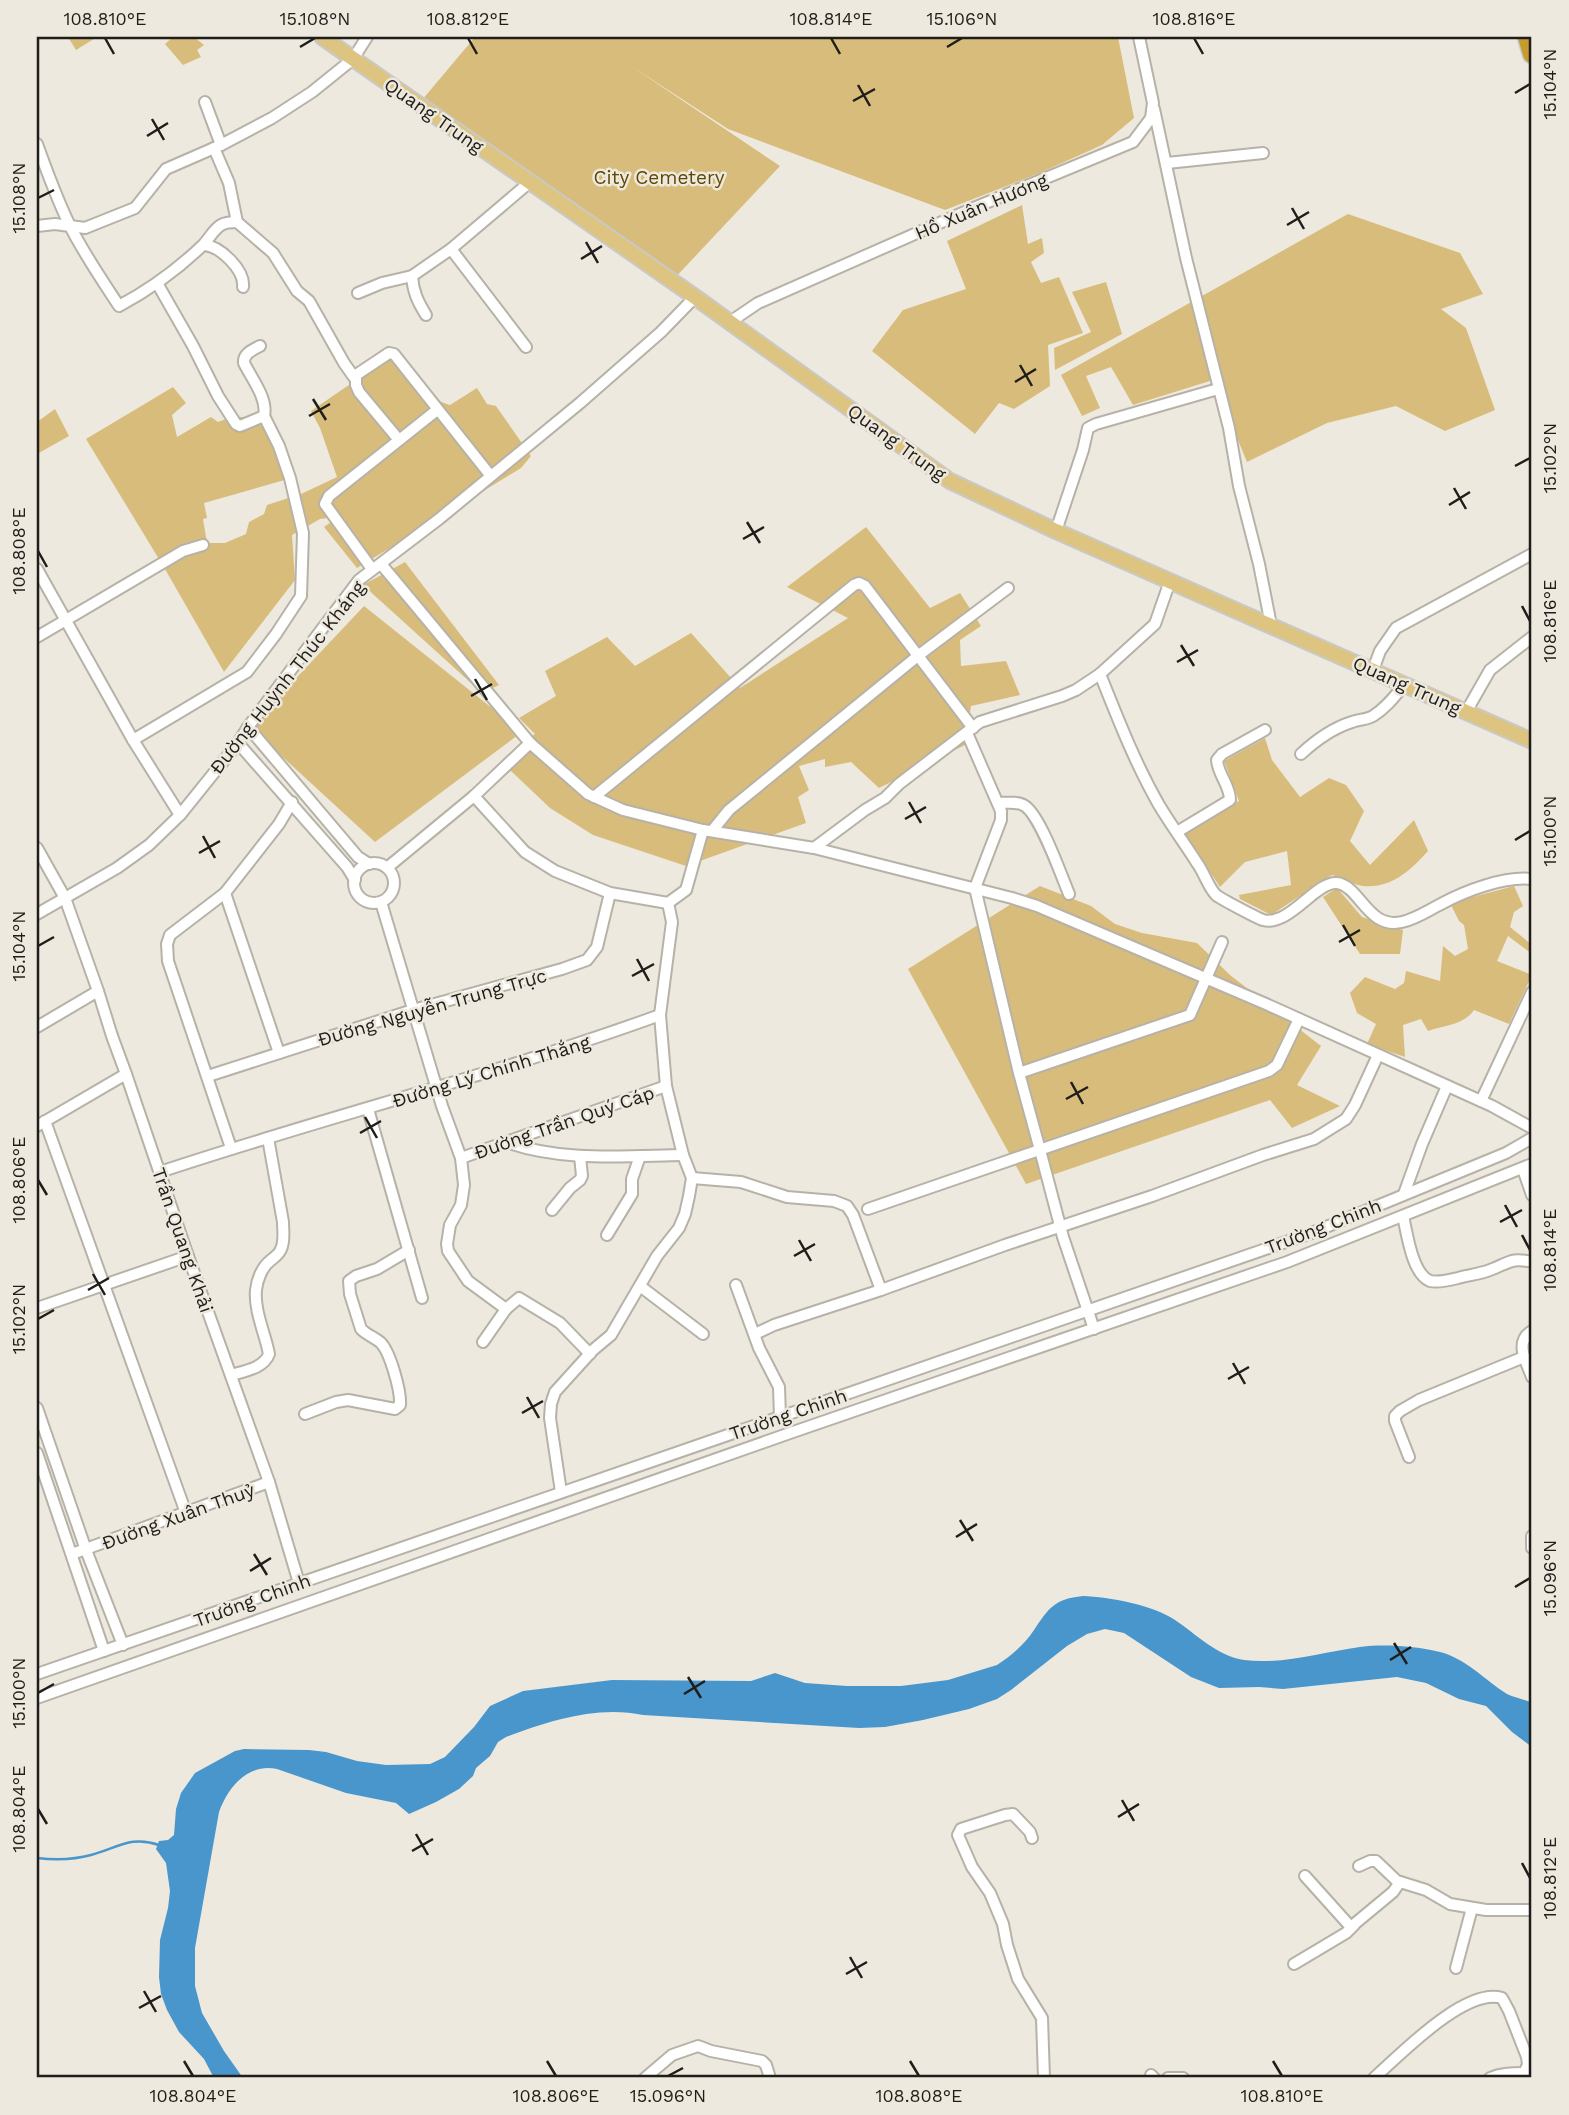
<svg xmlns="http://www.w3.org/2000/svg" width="1569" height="2115" viewBox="0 0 1569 2115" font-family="'Work Sans',sans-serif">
  <rect width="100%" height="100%" fill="#eee9de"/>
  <g fill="#d8bc7b">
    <polygon points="68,37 97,37 76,50"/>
    <polygon points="173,37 194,37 204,45 197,50 201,57 183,65 165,44"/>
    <polygon points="475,37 1118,37 1134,118 1102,145 1042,172 945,210 728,129 631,66 780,166 672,281 422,100"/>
    <polygon points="1022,205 1028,244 1042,238 1044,253 1031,262 1041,283 1059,277 1083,333 1048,345 1050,386 1014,409 999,403 975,434 872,351 903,310 966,289 947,241"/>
    <polygon points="1348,214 1460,253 1483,294 1441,309 1466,328 1495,410 1445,431 1396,406 1327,423 1247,462 1213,380 1133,405 1111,367 1086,376 1100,408 1082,416 1061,375"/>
    <polygon points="1106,282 1122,334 1055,370 1054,348 1091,332 1072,292"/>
    <path d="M391,356C409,375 425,398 450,405L477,388L487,404L496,406L531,456L521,468L357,568L324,527L331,522L328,518L320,519L292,535L295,580L224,672L165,569L86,439L173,387L186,403L172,415L177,437L211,417L218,422L231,417H266L288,479L204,503L207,518L203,519L207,543H225L246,534L249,522L264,514L267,505L301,494L337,477L320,428L311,411Z"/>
    <polygon points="55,409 69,436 37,454 37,422"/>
    <polygon points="866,527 930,608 960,593 981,626 960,640 961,666 1006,661 1020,695 971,706 965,745 879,788 851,762 825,767 825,759 799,766 809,790 798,797 806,823 686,866 593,835 550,808 510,770 515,750 535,734 519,718 556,696 545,671 607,637 635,666 691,633 740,688 848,618 787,587"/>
    <polygon points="405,562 499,685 482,693 363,585"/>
    <polygon points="364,606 522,732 375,842 250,727"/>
    <path d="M1265,738L1272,760L1300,797L1329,778L1346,785L1364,811L1350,841L1370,865L1414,820L1428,851C1411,870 1391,889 1363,886C1353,885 1342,878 1332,875L1271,915L1240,899L1239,895L1291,885L1287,851L1245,862L1220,887L1184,833L1239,801L1224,761Z"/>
    <polygon points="1040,886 1091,906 1115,924 1142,933 1197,943 1230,975 1321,1046 1297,1085 1340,1106 1292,1128 1270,1100 1026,1184 908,969"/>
    <path d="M1514,886L1523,906L1514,912L1510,927L1532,945V954L1508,936L1497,961L1532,975L1509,1024L1474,1010C1464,1025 1445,1025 1428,1031L1421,1019L1403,1025L1405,1057L1367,1044L1376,1024L1357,1013L1350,993L1365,977L1395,989L1404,983L1406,971L1440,981L1443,946L1455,956L1468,949L1464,925L1459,921L1450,903Z"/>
    <polygon points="1337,888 1362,917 1403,930 1400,954 1360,954 1323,897"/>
  </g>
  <path fill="#4996cc" d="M1083,1596C1109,1597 1153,1605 1175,1620C1196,1634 1217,1656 1244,1660C1283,1665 1322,1652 1360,1647C1385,1644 1415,1646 1440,1652C1465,1658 1485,1680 1507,1694C1515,1698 1524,1699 1532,1703V1747L1512,1732L1486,1706L1459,1699L1426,1683L1397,1677L1283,1689L1259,1687L1219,1688L1191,1677L1124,1633L1105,1629L1087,1634L1067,1646L1011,1690L997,1699L969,1709L923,1720L885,1727L859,1728L643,1715C598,1705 548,1721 506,1737L498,1742L490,1756L476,1768L473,1776L459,1789L436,1802L409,1814L396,1803L346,1793L277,1769C248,1763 228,1787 219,1812L195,1948V1986L202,2013L224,2051L243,2078H214L204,2059L179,2032L167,2010L161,1994L159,1977L160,1940L168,1908L170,1891L166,1863L156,1849L159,1841L168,1840L174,1835L176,1809L181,1793L195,1773L235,1751L244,1749L309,1750L326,1752L357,1761L386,1765L430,1764L445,1757L474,1727L490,1706L523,1691L612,1680L751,1681L775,1673L805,1683L847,1686H901L948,1680L997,1665C1011,1656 1025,1644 1034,1630C1049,1608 1054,1599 1083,1596Z"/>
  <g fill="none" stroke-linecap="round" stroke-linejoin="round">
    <path stroke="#4996cc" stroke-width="2.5" d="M37,1858C55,1860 73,1860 91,1855C117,1848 132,1835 159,1845"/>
    <defs>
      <g id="minor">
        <polyline points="205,102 221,145"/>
        <polyline points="1154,109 1186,258 1229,428 1239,486 1259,564 1271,625"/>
        <path d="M37,144C47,172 57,199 70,226C84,254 102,280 119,306C149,290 178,269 203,245C209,239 213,230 221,225C226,222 232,222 237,222"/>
        <polyline points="214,148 229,183 237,222 273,253 297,291 309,301 344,363 356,380"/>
        <polyline points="1167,163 1263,153"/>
        <polyline points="37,226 55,224 85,228 135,208 166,169 221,145 272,118 312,92 353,59 367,37"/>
        <path d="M204,245C220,246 245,270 243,287"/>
        <polyline points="451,249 526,347"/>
        <path d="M412,276C413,292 418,302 426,315"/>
        <polyline points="157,283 193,346 218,396 236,424 240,426 264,416"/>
        <polyline points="358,293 382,283 412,276 451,249 530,182"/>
        <polyline points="730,322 758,303 976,207 1133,142 1151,118 1153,103 1139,37"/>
        <polyline points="399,440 359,392 356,385 356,375 389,353 394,354 490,475"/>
        <polyline points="1056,531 1083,450 1088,428 1096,424 1218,389"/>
        <polyline points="381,564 530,743 588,794 623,810 703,830 814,848 1012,898 1037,906 1266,1004 1492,1106 1532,1128"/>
        <polyline points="37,569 133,740 180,815"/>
        <polyline points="372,569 325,504 329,496 437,410"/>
        <polyline points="37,637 183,551 203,545"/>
        <polyline points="1373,670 1380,651 1396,628 1532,554"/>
        <path d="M1100,674C1118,719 1135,763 1159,805C1171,825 1185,844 1197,863C1204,872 1208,887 1216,895C1221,899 1257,918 1263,920C1289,927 1316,881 1337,883C1360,886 1368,930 1402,922C1416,919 1429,910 1441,904C1465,891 1504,876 1532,879"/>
        <polyline points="1466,712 1490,670 1532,637"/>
        <polyline points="248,727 358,857 369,864"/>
        <polyline points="967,733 1001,811 1001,820 975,888 1019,1073 1040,1150 1063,1237 1094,1329"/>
        <path d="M133,740L247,672L276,634L301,596L303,533L290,478L279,446L264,416C268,399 252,379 244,363C243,354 252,350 260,346"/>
        <polyline points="238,743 347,867 355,880"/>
        <path d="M1301,754C1316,740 1333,728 1352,722C1360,719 1366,720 1373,716C1386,708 1395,696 1404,685"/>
        <polyline points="474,796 525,852 555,871 610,893 668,903"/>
        <polyline points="594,797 854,585 859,583 865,586 973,728"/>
        <path d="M998,803C1006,803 1018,801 1025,806C1041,817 1061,875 1069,894"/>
        <polyline points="712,831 729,810 919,655 1008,588"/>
        <path d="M1177,832L1230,800C1230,785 1218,775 1217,760L1222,754L1265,730"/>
        <polyline points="37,848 65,898 98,991 112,1036 126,1074 188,1256 269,1482 299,1583"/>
        <polyline points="814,848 865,810 885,798 899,784 980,722 1062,696 1076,690 1100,674 1155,624 1170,581"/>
        <circle cx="374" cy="883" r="20"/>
        <polyline points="388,867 474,796 530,743"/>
        <polyline points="225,893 279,1053"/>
        <polyline points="381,902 442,1106 461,1158 464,1185 461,1205 450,1225 447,1244 448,1251 468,1281 506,1309"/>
        <polyline points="668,903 686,890 703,830"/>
        <polyline points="37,914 117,868 149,845 180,815 238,743 248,727 359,580 439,519 580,403 661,332 695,297"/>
        <polyline points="37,1027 98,991"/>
        <polyline points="1019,1073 1190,1015 1222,942"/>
        <polyline points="208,1076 413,1010 562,969 587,960 597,947 610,893"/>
        <polyline points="1481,1101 1532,992"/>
        <polyline points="368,1109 422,1298"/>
        <polyline points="45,1121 186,1513"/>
        <polyline points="37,1126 126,1074"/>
        <path d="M506,1142C562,1162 624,1156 683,1155"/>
        <polyline points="231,1148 168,961 167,944 170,935 225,893 279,824 292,802"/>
        <polyline points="461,1158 666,1086"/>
        <polyline points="1523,1169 1532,1195"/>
        <path d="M160,1172C325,1117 495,1075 660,1015"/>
        <polyline points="692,1178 741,1182 787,1197 834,1201 847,1206 853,1215 881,1290"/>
        <polyline points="1404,1194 1422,1144 1447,1086"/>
        <polyline points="868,1209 1269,1071 1277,1065 1299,1019"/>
        <polyline points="552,1210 570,1188 580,1180 582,1176 580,1156"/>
        <path d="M1403,1216C1407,1233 1412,1274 1430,1281C1439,1283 1450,1280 1458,1278C1469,1275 1480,1274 1490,1270C1509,1263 1511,1257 1532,1262"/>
        <polyline points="607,1235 632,1194 632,1179 640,1156"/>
        <polyline points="736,1285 759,1348 779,1387 780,1417"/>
        <polyline points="640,1286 703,1334"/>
        <polyline points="37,1308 188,1256"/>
        <path d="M1532,1331C1514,1342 1526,1361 1532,1377"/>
        <polyline points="755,1334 774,1325 881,1290 1005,1245 1152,1196 1263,1155 1314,1139 1346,1119 1355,1105 1378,1055"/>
        <polyline points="483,1342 506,1309 519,1298 560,1323 590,1354"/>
        <path d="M231,1375C245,1371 264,1368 269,1354C265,1333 254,1311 256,1290C257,1280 262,1267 270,1261C274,1257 279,1255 281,1249C285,1241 283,1231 283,1222L268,1138"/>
        <polyline points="37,1408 86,1550 123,1645"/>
        <path d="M305,1414L336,1402L348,1400L395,1409L400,1405C401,1391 390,1351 380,1342C374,1337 367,1335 361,1329L350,1294L349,1281L356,1276L377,1269L409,1250"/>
        <polyline points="37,1453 104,1651"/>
        <polyline points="1409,1457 1395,1421 1395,1416 1400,1411 1419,1400 1524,1357"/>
        <polyline points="561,1492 550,1418 551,1404 555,1392 593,1350 611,1335 657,1256 679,1228 685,1214 689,1196 692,1178 683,1155 666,1086 660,1015 672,922 668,903"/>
        <polyline points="1532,1536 1532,1548"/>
        <polyline points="72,1554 269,1482"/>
        <polyline points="37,1674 1309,1234 1506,1153 1532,1138"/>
        <polyline points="37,1698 793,1432 1287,1262 1532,1164"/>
        <polyline points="1032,1838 1030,1832 1013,1814 1005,1815 961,1829 958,1835 972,1867 990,1893 1003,1924 1007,1945 1018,1979 1042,2018 1044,2078"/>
        <polyline points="1359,1866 1370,1861 1376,1861 1397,1881 1426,1890 1450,1904 1486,1910 1532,1910"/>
        <polyline points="1305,1876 1349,1925 1352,1926 1393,1892 1400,1882"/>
        <polyline points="1294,1964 1346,1933 1354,1925"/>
        <polyline points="1456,1968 1472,1908"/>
        <polyline points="1151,2075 1154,2078"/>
        <polyline points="645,2078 672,2055 698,2046 711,2051 762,2061 766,2065 770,2078"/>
        <polyline points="1168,2078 1183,2078"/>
        <path d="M1374,2078C1400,2055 1465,1987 1502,1998L1509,2011L1527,2057L1528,2065L1524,2073"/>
        <path d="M1490,2078C1501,2073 1513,2073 1524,2073L1526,2077"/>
      </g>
      <polyline id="major" points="322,37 695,297 950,481 1056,531 1532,741"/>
      <polyline id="highway" points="1527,37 1532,54"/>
    </defs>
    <use href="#minor" stroke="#b7b2a7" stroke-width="14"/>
    <use href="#major" stroke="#c9c9c8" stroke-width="18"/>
    <use href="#highway" stroke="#c9c9c8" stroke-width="21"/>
    <use href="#minor" stroke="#fff" stroke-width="10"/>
    <use href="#major" stroke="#ddc480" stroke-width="14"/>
    <use href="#highway" stroke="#c69d2b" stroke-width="18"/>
  </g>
  <path fill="none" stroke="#201e1a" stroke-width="2.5" d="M105,38L114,54M468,38L477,54M831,38L840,54M1194,38L1203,54M300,47L315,38M947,47L962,38M858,85L870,106M1515,93L1530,84M853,101L875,89M152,119L164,140M147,136L168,123M38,198L54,190M1292,208L1304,229M1287,225L1309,212M586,242L598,263M581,259L602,246M1020,365L1032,386M1015,382L1036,369M313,399L326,420M309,416L330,404M1515,466L1530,458M1454,488L1466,509M1449,505L1470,492M747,522L760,543M743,539L764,527M38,551L47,567M1522,606L1530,621M1181,645L1194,666M1177,662L1198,650M475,679L487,700M471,696L492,684M909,802L921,823M905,819L926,807M203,836L215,858M1515,840L1530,831M199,853L220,841M1343,925L1355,946M1339,942L1360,930M38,946L54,937M637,959L649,981M632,976L654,964M1071,1082L1083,1104M1066,1099L1088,1087M365,1117L377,1138M360,1133L381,1121M38,1180L47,1195M1505,1205L1517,1227M1500,1222L1522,1210M1522,1235L1530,1250M799,1240L811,1261M794,1256L815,1244M93,1274L105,1295M88,1290L109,1278M38,1319L54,1310M1233,1363L1245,1384M1228,1379L1249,1367M527,1397L539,1418M522,1413L543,1401M960,1520L973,1541M956,1537L977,1524M254,1554L267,1575M250,1571L271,1558M1515,1587L1530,1578M1394,1643L1407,1664M1390,1660L1411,1647M688,1677L701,1698M38,1693L54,1684M684,1694L705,1681M1122,1800L1134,1821M38,1809L47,1824M1118,1817L1139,1804M416,1834L428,1855M412,1851L433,1839M1522,1863L1530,1878M850,1957L862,1978M846,1974L867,1962M144,1991L156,2012M139,2008L161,1996M184,2061L193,2076M547,2061L556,2076M910,2061L919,2076M1273,2061L1282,2076M668,2076L683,2068"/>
  <g text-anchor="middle" stroke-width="5" stroke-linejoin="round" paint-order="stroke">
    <g font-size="19" fill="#201e1a" stroke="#eee9de">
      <text transform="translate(434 115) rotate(35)" y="7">Quang Trung</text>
      <text transform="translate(981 206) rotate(-23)" y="7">Hồ Xuân Hương</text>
      <text transform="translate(897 442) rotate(36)" y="7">Quang Trung</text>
      <text transform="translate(287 677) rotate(-52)" y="7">Đường Huỳnh Thúc Kháng</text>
      <text transform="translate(1407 685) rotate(24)" y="7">Quang Trung</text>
      <text transform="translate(432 1007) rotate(-16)" y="7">Đường Nguyễn Trung Trực</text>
      <text transform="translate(491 1071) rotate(-17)" y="7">Đường Lý Chính Thắng</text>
      <text transform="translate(564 1122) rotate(-19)" y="7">Đường Trần Quý Cáp</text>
      <text transform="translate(1323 1226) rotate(-21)" y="7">Trường Chinh</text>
      <text transform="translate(183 1240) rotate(71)" y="7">Trần Quang Khải</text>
      <text transform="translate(788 1414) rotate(-19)" y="7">Trường Chinh</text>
      <text transform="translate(178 1516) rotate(-20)" y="7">Đường Xuân Thuỷ</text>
      <text transform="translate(252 1600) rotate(-20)" y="7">Trường Chinh</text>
    </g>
    <g font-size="19" fill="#5e4700" stroke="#eee9de">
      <text x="659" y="184">City Cemetery</text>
    </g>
  </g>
  <rect width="1569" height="2115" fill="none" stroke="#eee9de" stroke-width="77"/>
  <rect x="38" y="38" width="1492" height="2038" fill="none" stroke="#201e1a" stroke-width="2.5"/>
  <g font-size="18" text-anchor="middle" fill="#201e1a">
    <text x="105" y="25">108.810°E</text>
    <text x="315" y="25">15.108°N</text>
    <text x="468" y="25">108.812°E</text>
    <text x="831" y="25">108.814°E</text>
    <text x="962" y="25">15.106°N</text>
    <text x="1194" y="25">108.816°E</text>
    <text transform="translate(1550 84) rotate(-90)" y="6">15.104°N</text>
    <text transform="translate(19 198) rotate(-90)" y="6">15.108°N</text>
    <text transform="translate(1550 458) rotate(-90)" y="6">15.102°N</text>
    <text transform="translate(19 551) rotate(-90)" y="6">108.808°E</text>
    <text transform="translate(1550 621) rotate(-90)" y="6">108.816°E</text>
    <text transform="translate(1550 831) rotate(-90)" y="6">15.100°N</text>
    <text transform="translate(19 946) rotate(-90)" y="6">15.104°N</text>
    <text transform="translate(19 1180) rotate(-90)" y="6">108.806°E</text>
    <text transform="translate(1550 1250) rotate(-90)" y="6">108.814°E</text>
    <text transform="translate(19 1319) rotate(-90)" y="6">15.102°N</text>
    <text transform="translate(1550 1578) rotate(-90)" y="6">15.096°N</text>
    <text transform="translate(19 1693) rotate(-90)" y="6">15.100°N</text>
    <text transform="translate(19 1809) rotate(-90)" y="6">108.804°E</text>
    <text transform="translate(1550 1878) rotate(-90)" y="6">108.812°E</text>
    <text x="193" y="2102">108.804°E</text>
    <text x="556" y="2102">108.806°E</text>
    <text x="668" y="2102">15.096°N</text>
    <text x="919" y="2102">108.808°E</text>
    <text x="1282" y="2102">108.810°E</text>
  </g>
</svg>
